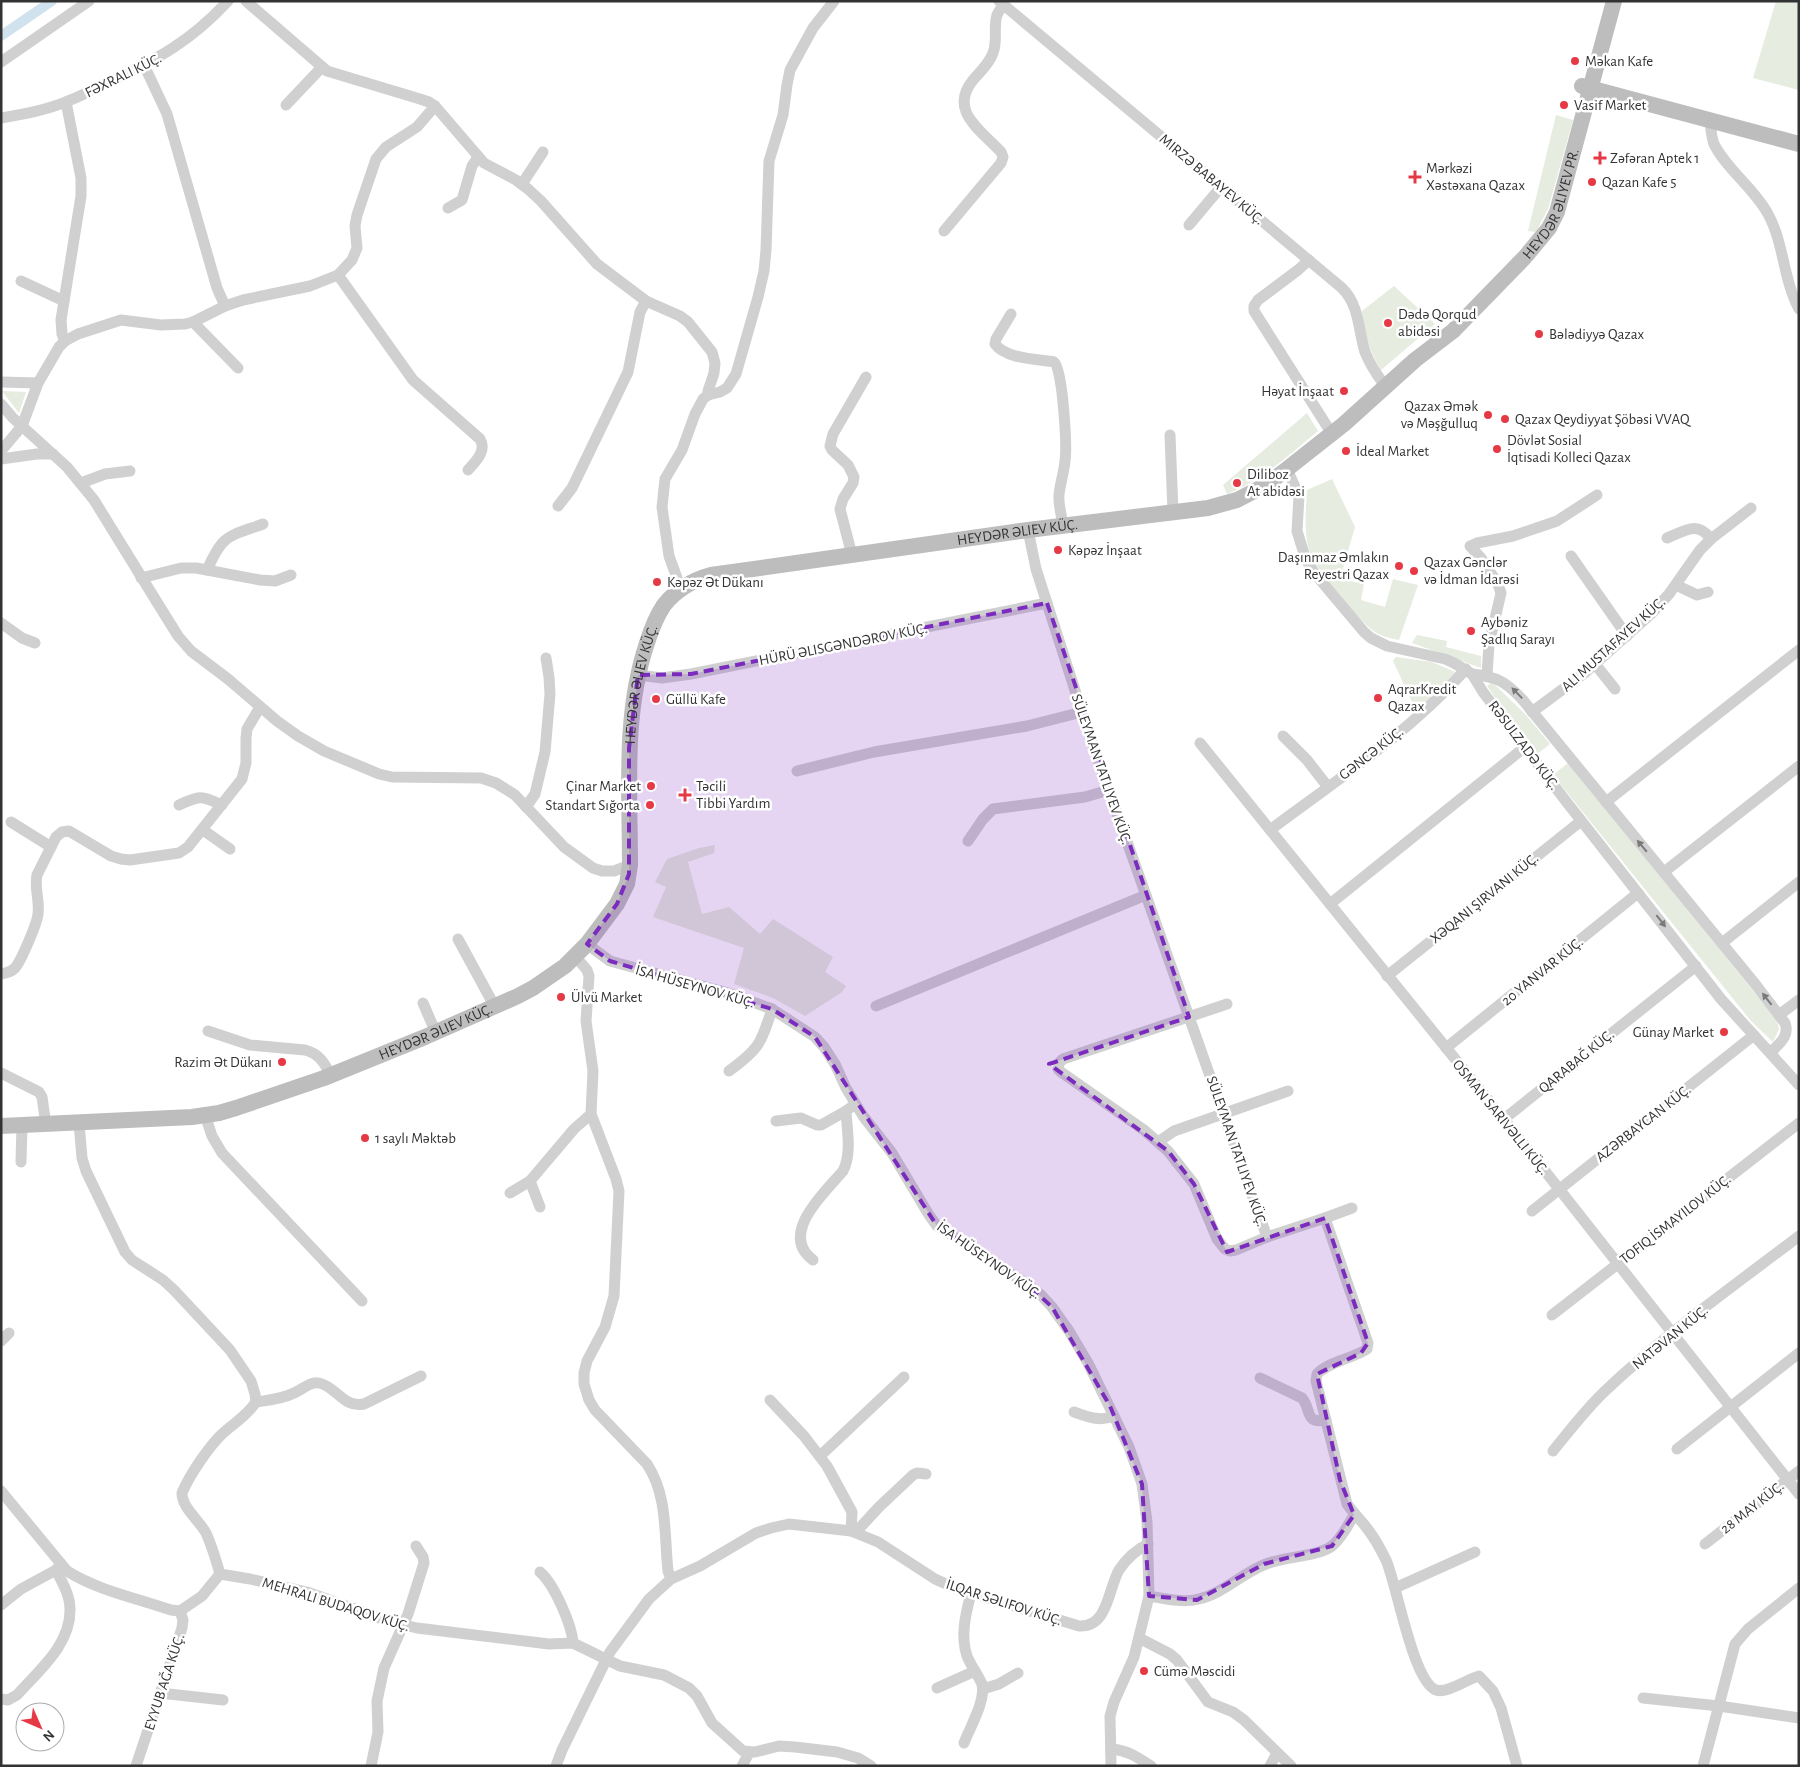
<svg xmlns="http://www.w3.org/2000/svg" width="1800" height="1767" viewBox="0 0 1800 1767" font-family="'Alegreya Sans',sans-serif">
  <rect width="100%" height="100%" fill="#fff"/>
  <g fill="#e6ecdf">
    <polygon points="1776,1 1799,1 1799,90 1753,78"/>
    <polygon points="1556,115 1573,120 1548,209 1536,232 1528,231"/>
    <path d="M1394,286L1435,324L1381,370C1370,352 1363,333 1362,311Z"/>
    <polygon points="2,391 26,392 19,413"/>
    <path d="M1307,413L1318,431C1290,454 1262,481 1227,494L1223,485Z"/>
    <path d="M1332,479L1355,527L1340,579L1364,584L1361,600L1385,607L1393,579L1418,585L1399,640C1389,638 1379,636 1371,629C1355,616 1319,573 1311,555C1303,535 1306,511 1307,490Z"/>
    <polygon points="1417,635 1447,641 1446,647 1481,656 1481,668 1412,643"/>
    <polygon points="1396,657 1432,662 1455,672 1440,690 1420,708 1413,704 1393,661"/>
    <polygon points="1492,682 1525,714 1550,744 1536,755 1487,686"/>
    <polygon points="1568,763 1777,1020 1779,1029 1773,1042 1751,1021 1553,775"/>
    <polygon points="715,845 714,853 688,862 702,914 729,907 760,934 773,919 833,957 825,972 846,986 842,992 805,1016 773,998 734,984 744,948 653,917 666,887 655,882 667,859 699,848"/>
  </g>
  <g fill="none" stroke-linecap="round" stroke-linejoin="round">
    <polyline stroke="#cfe2ee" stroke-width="10" points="1,36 52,1"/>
    <g stroke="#d0d0d0" stroke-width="11">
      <polyline points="246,1 327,71 420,99 429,102 435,106 484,163 516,180 528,189 541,201 597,264 646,301 680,316 688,322 712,352 715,363 714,373 708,391 708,395"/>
      <path d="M999,1L1342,288C1360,306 1358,330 1365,352C1370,365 1377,375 1385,386"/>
      <polyline points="1,62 89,1"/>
      <polyline points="144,65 167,114 217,288 225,306"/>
      <polyline points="286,105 322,67"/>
      <path d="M1,118C24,114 47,110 68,101C82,96 95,88 109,82C158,59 191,41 228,1"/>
      <path d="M1710,121C1711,129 1711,136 1714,144C1727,170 1754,188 1768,214C1784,243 1783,279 1799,309"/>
      <polyline points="522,184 543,152"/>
      <polyline points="448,208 462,200 472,166 478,157"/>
      <polyline points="1189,225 1221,187"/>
      <path d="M944,231L1001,163L1003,157L1001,152C981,130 948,111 973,80C980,72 989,64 993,53C998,41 993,27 997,15C999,11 1001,8 1003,5"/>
      <polyline points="1309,260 1298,270 1258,300 1254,306 1254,311 1332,434"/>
      <path d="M338,275L413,380L480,439C487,451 476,461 468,470"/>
      <polyline points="21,281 64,301"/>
      <path d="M1011,314L996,339L995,344C1006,359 1037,359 1054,362C1063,369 1067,447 1065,461C1064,472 1060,484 1059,495C1058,505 1062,516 1063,526"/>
      <polyline points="193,322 238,368"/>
      <polyline points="65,341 62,334 61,320 81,196 81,178 66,102"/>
      <polyline points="1,382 38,383"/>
      <polyline points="1,404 13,418 67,467 94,500 155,599 178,636 191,651 228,679 277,721 298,736 324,751 379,774 392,777 481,778 496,783 515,795 564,847 593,868 602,871 614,871 630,865"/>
      <polyline points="1170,435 1173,512"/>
      <polyline points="1,451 22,426 38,383 59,347 65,341 78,334 121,320 161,325 185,324 193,322 225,306 243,300 310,286 338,275 352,260 357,248 355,226 357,215 376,159 386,147 417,127 435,106"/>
      <polyline points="1,459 37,454 53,454"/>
      <polyline points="1287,469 1299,496 1297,531 1306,560 1316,575 1364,632 1371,638 1387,646 1445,659 1454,663 1472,674 1483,692 1565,800 1721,999 1799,1085"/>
      <polyline points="81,483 105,474 130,471"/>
      <polyline points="558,506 572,488 628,372 640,312 646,301"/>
      <path d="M1028,530L1036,569L1091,740L1267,1237L1325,1218L1368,1343L1367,1349C1352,1359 1330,1361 1317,1374L1316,1381L1347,1504C1354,1514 1362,1521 1369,1531C1376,1540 1381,1550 1386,1560C1397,1585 1413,1682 1436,1690C1447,1694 1467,1679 1479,1676L1493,1691L1501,1708L1517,1766"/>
      <path d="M1667,538C1685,531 1697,520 1711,539"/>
      <polyline points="852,555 840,509 843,499 853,483 854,477 848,465 832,450 830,446 833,434 866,377"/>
      <polyline points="1571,556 1627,636"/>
      <path d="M207,570C223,534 227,537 263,524"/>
      <polyline points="141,578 181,568 196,568 260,580 275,581 291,575"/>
      <polyline points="1676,585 1697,595 1708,592"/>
      <polyline points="681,589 669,556 662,507 665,479 682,450 695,414 703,399 708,395 720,392 727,388 736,374 758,297 764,271 766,250 769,161 783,115 787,85 790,70 813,28 834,1"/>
      <polyline points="1,623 22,638 35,643"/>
      <polyline points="1595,664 1615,689"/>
      <path d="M1472,674C1497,677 1505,681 1522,699L1756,985L1785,1023C1790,1036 1779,1044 1771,1052"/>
      <polyline points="638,675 662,678 691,674 1047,603"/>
      <polyline points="1487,675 1489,644 1501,593 1498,584 1481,558 1470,546 1477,543 1513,536 1557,521 1597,495"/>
      <polyline points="1532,712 1586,672 1652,613 1669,594 1700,550 1711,539 1751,508"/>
      <polyline points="1283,736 1307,760 1328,787"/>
      <polyline points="1200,743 1519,1138 1799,1494"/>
      <polyline points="797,771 874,752 1027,726 1082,712"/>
      <polyline points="1606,802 1799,650"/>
      <path d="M179,805C201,795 201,796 222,805"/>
      <polyline points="526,807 535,794 545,752 550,694 549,677 546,658"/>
      <polyline points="11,822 51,847"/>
      <polyline points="203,830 230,849"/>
      <path d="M1270,830C1337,780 1410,732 1466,669"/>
      <polyline points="968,841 983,819 993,809 1085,797 1109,790"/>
      <polyline points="1664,872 1799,766"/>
      <polyline points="1330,904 1525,747"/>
      <polyline points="458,939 495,1007"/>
      <polyline points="1722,943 1799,882"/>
      <polyline points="587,944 610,961 728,993 772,1009 815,1037 824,1047 835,1064 846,1088 863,1116 892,1153 929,1215 937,1226 1027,1284 1041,1295 1052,1307 1069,1331 1088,1363 1129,1447 1142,1484 1147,1522 1149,1596 1134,1657 1114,1702 1110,1716 1111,1766"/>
      <path d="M575,956L587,970L589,976L586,1021L593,1071L591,1114L616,1179L619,1191L614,1296L605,1327L587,1361L584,1373V1384L589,1400L595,1410L647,1464C668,1496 664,1534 668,1571L671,1579"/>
      <path d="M1,974C7,973 11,972 15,968C21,961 37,924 38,914C40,901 34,888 37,875L56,837L62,832L69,831L111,856L121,859L130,860L179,853L188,847L242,779L246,763V738L247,729L260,707"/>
      <polyline points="1387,976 1581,821"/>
      <polyline points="423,1003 436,1033"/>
      <polyline points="1227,1004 1063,1059 1059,1063 1058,1069 1061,1072 1144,1130 1168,1151 1194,1184 1217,1239 1225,1249 1230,1251 1236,1250 1267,1237"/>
      <polyline points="876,1006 1146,895"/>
      <polyline points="1779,1015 1799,1000"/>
      <path d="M208,1031L250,1045L305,1050C320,1054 324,1063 331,1075"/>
      <polyline points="1446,1048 1638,893"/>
      <path d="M729,1071C759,1049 761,1044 772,1009"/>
      <polyline points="1,1073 39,1092 42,1097 46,1125"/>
      <polyline points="205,1115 212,1136 222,1153 362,1301"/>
      <polyline points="1504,1119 1696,966"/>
      <polyline points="776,1121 801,1118 817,1125 821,1125 846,1111"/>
      <path d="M79,1123L82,1158L86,1171L125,1252L132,1260L163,1280L174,1290L230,1350L251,1381L255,1394L256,1402C246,1417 231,1425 219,1437C206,1451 189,1476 182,1493C182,1508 199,1520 206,1533C212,1546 216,1560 220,1574L250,1579L307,1592L391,1622L417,1628L549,1644L573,1643L620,1666L664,1675L689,1688L697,1696L712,1723L743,1751L755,1752L779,1746L795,1747L837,1752L858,1758L871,1766"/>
      <polyline points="1158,1142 1174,1131 1288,1091"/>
      <polyline points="21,1162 22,1125"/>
      <polyline points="530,1181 540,1207"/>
      <polyline points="510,1193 530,1181 574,1129 591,1114"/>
      <polyline points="1532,1211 1754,1035"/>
      <polyline points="1325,1218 1352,1208"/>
      <path d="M813,1260C778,1234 825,1192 843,1171C852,1154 847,1130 846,1111L855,1104"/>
      <polyline points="1552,1315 1799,1123"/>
      <polyline points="1,1341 9,1333"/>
      <path d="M1260,1378L1302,1398C1312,1410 1304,1424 1326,1420"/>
      <polyline points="770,1400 804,1436 827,1466 852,1512 851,1531"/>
      <path d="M256,1402C269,1400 282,1399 294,1393C302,1390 310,1381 319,1383C337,1387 343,1408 364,1404L421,1376"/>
      <path d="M1074,1412C1088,1417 1100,1422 1114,1416"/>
      <polyline points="1677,1449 1799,1353"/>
      <path d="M1553,1451C1570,1430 1586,1409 1605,1391C1665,1334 1734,1286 1799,1236"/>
      <polyline points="820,1456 904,1377"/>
      <path d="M1,1491L67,1571C97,1590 136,1598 171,1610L180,1611L183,1620L182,1628L136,1766"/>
      <polyline points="856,1532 879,1507 913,1475 917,1473 926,1474"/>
      <polyline points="1705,1544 1799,1471"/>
      <path d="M540,1572C554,1584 572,1625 573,1643"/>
      <polyline points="1395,1588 1475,1552"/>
      <path d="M1149,1596C1165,1599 1183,1603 1199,1599C1224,1593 1242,1573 1266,1564C1286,1556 1317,1557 1332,1546C1342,1538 1348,1525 1354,1515"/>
      <polyline points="1,1605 21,1589 56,1570"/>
      <polyline points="180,1611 202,1596 220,1574"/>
      <polyline points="1139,1638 1170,1654 1177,1660 1208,1702 1233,1712 1244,1720 1291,1766"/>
      <polyline points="937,1688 975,1671"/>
      <polyline points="983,1689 999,1684 1018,1673"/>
      <polyline points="160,1693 223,1700"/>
      <polyline points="1643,1698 1719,1706 1799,1718"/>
      <path d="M1,1699L8,1700L17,1695C38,1671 71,1645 70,1609C70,1595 62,1582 56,1570L61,1564"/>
      <path d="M964,1743C970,1727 986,1701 982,1684C978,1675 971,1666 967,1656C960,1635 966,1613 971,1593"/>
      <path d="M1111,1749C1127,1750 1137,1757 1151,1766"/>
      <polyline points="371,1766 378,1732 377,1701 384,1668 408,1614 424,1563 423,1557 416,1546"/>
      <path d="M556,1766L562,1750L610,1652L649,1599L671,1579L700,1566L756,1533L771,1528L789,1524L851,1531L878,1542L935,1579L955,1588L1079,1626C1108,1628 1108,1589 1119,1570C1127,1558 1136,1550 1148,1544"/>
      <polyline points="742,1766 749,1753"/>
      <polyline points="1270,1766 1277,1753"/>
      <polyline points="1703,1766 1735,1644 1748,1629 1799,1588"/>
    </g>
    <g stroke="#bdbdbd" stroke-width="16">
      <polyline points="1582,86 1799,144"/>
      <path id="s1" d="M1,1126L192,1117L219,1113L236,1108L324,1078L425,1037L518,996L533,988L565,966L587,944L617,904L627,884L630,865C630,791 623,714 647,643C651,630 656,617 664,605C676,590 693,580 711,575L1028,530L1208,508L1237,500L1266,485L1287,469L1344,424L1415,360L1453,331L1525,257L1549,228L1557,212L1614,1"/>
    </g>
  </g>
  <defs><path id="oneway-solid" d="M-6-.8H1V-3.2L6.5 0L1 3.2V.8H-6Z" transform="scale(1.25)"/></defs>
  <g fill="#7a7a7a">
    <use href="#oneway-solid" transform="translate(1517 693) rotate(-134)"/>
    <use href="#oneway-solid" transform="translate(1642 846) rotate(-130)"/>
    <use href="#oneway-solid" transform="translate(1661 921) rotate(52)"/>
    <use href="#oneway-solid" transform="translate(1767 999) rotate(-128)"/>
  </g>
  <path fill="#7b2cbf" fill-opacity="0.2" stroke="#7b2cbf" stroke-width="4" stroke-dasharray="10 6" stroke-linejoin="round" d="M1047,603L1189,1017L1049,1064L1168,1151L1194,1184L1227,1252L1325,1218L1368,1343L1361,1353L1317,1374L1340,1480L1354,1515L1332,1546L1264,1564L1197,1600L1149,1596L1142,1484L1110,1406L1052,1307L1027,1284L937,1226L815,1037L772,1009L610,961L587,944L617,904L629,874V748L638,675L691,674Z"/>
  <g fill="#e63946" stroke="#fff" stroke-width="2">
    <circle cx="1575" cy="61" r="5"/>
    <circle cx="1564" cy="105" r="5"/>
    <path d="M1597.5 150.5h5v5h5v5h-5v5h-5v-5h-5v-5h5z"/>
    <path d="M1412.5 169.5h5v5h5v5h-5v5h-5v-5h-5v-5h5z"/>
    <circle cx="1592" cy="182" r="5"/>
    <circle cx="1388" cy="323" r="5"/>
    <circle cx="1539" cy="334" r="5"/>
    <circle cx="1344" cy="391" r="5"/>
    <circle cx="1488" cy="415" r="5"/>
    <circle cx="1505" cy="419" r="5"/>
    <circle cx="1497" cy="449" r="5"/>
    <circle cx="1346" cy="451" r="5"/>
    <circle cx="1237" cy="483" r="5"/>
    <circle cx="1058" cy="550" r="5"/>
    <circle cx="1399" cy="566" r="5"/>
    <circle cx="1414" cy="571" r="5"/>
    <circle cx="657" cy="582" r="5"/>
    <circle cx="1471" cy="631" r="5"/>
    <circle cx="1378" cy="698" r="5"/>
    <circle cx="656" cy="699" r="5"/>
    <circle cx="651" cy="786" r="5"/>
    <path d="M682.5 787.5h5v5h5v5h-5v5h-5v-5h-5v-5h5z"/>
    <circle cx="650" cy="805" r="5"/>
    <circle cx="561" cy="997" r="5"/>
    <circle cx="1724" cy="1032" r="5"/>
    <circle cx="282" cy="1062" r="5"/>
    <circle cx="365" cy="1138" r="5"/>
    <circle cx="1144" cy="1671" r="5"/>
  </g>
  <g text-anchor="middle" stroke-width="5" stroke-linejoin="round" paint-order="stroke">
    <g font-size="15" fill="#333" stroke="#fff" text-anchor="start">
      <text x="1585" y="66">Məkan Kafe</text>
      <text x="1574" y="110">Vasif Market</text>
      <text x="1610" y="163">Zəfəran Aptek 1</text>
      <text x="1426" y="173">Mərkəzi<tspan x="1426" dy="17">Xəstəxana Qazax</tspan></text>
      <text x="1602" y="187">Qazan Kafe 5</text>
      <text x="1398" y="319">Dədə Qorqud<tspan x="1398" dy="17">abidəsi</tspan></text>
      <text x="1549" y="339">Bələdiyyə Qazax</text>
      <text x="1334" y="396" text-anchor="end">Həyat İnşaat</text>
      <text x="1478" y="411" text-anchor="end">Qazax Əmək<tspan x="1478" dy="17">və Məşğulluq</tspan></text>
      <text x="1515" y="424">Qazax Qeydiyyat Şöbəsi VVAQ</text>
      <text x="1507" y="445">Dövlət Sosial<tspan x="1507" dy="17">İqtisadi Kolleci Qazax</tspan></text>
      <text x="1356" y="456">İdeal Market</text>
      <text x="1247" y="479">Diliboz<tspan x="1247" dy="17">At abidəsi</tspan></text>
      <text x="1068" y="555">Kəpəz İnşaat</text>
      <text x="1389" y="562" text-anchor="end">Daşınmaz Əmlakın<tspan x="1389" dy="17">Reyestri Qazax</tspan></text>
      <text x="1424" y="567">Qazax Gənclər<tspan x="1424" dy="17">və İdman İdarəsi</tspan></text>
      <text x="667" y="587">Kəpəz Ət Dükanı</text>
      <text x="1481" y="627">Aybəniz<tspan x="1481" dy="17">Şadlıq Sarayı</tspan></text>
      <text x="1388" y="694">AqrarKredit<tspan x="1388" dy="17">Qazax</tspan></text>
      <text x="666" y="704">Güllü Kafe</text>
      <text x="641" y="791" text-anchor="end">Çinar Market</text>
      <text x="696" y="791">Təcili<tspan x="696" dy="17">Tibbi Yardım</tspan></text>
      <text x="640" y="810" text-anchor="end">Standart Sığorta</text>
      <text x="571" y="1002">Ülvü Market</text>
      <text x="1714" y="1037" text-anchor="end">Günay Market</text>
      <text x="272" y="1067" text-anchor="end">Razim Ət Dükanı</text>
      <text x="375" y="1143">1 saylı Məktəb</text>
      <text x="1154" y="1676">Cümə Məscidi</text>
    </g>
    <g font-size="15" fill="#333" stroke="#fff">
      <text transform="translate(123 75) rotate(-26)" y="5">FƏXRALI KÜÇ.</text>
      <text transform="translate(1212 179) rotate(40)" y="5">MIRZƏ BABAYEV KÜÇ.</text>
      <text dy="5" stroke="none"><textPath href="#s1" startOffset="2011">HEYDƏR ƏLIYEV PR.</textPath></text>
      <text dy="5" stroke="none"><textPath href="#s1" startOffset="1350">HEYDƏR ƏLIEV KÜÇ.</textPath></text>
      <text transform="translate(843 644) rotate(-11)" y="5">HÜRÜ ƏLISGƏNDƏROV KÜÇ.</text>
      <text transform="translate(1613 644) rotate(-42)" y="5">ALI MUSTAFAYEV KÜÇ.</text>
      <text dy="5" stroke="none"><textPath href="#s1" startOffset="900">HEYDƏR ƏLIEV KÜÇ.</textPath></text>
      <text transform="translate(1524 745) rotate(53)" y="5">RƏSULZADƏ KÜÇ.</text>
      <text transform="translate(1371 753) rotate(-38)" y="5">GƏNCƏ KÜÇ.</text>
      <text transform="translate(1102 769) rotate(71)" y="5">SÜLEYMAN TATLIYEV KÜÇ.</text>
      <text transform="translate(1484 898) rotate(-39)" y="5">XƏQANI ŞIRVANI KÜÇ.</text>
      <text transform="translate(1542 971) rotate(-39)" y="5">20 YANVAR KÜÇ.</text>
      <text transform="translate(695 986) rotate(16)" y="5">İSA HÜSEYNOV KÜÇ.</text>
      <text dy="5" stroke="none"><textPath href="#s1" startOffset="450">HEYDƏR ƏLIEV KÜÇ.</textPath></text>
      <text transform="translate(1576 1061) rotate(-39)" y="5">QARABAĞ KÜÇ.</text>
      <text transform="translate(1501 1117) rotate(51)" y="5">OSMAN SARIVƏLLI KÜÇ.</text>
      <text transform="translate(1643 1123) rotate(-38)" y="5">AZƏRBAYCAN KÜÇ.</text>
      <text transform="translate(1237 1151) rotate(71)" y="5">SÜLEYMAN TATLIYEV KÜÇ.</text>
      <text transform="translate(1675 1219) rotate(-38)" y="5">TOFIQ İSMAYILOV KÜÇ.</text>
      <text transform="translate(989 1260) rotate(35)" y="5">İSA HÜSEYNOV KÜÇ.</text>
      <text transform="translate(1670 1337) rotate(-39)" y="5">NATƏVAN KÜÇ.</text>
      <text transform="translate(1752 1507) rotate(-38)" y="5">28 MAY KÜÇ.</text>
      <text transform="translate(1004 1602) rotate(18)" y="5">İLQAR SƏLIFOV KÜÇ.</text>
      <text transform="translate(336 1604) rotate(17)" y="5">MEHRALI BUDAQOV KÜÇ.</text>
      <text transform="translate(164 1682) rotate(-72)" y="5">EYYUB AĞA KÜÇ.</text>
    </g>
  </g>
  <rect width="1800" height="1767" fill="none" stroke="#333333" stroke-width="5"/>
  <g transform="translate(40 1727) rotate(135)"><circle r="24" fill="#ffffff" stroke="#adadad"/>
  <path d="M0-4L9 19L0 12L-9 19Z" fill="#e63946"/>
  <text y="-8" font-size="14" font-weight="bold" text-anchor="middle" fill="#333333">N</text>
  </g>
</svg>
